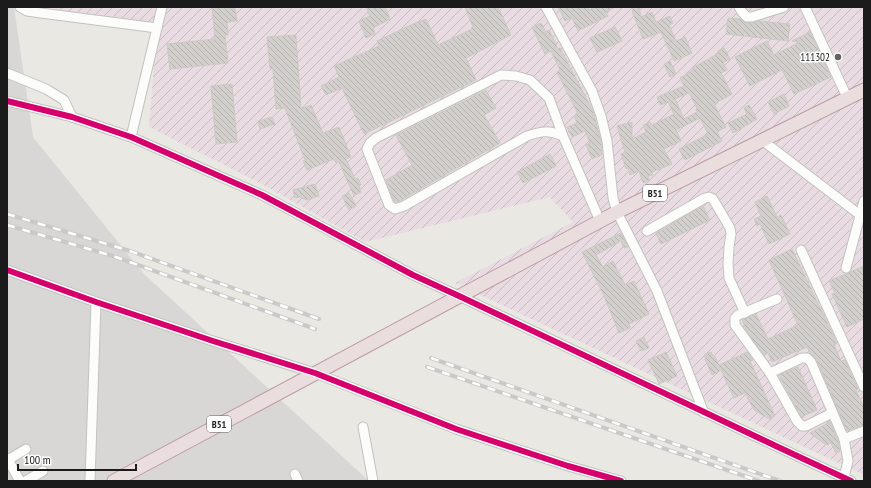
<svg xmlns="http://www.w3.org/2000/svg" width="871" height="488" viewBox="0 0 871 488" font-family="'PT Sans Narrow',sans-serif">
  <defs>
    <pattern id="industrial-furrows" width="10" height="10" patternUnits="userSpaceOnUse"><rect width="10" height="10" fill="#e8dce2"/><path d="M-1 1l2-2M0 10L10 0M9 11l2-2" fill="none" stroke="#c6bcc1"/></pattern>
    <pattern id="building-back-hatch" width="6" height="6" patternUnits="userSpaceOnUse"><rect width="6" height="6" fill="#d2cfcc"/><path d="M-1 5l2 2M0 0l6 6M5-1l2 2" fill="none" stroke="#b4b1af"/></pattern>
  </defs>
  <rect width="100%" height="100%" fill="#eae8e3"/>
  <polygon fill="#d9d7d5" points="7,7 14,7 33,137 144,274 369,481 7,481"/>
  <polygon fill="url(#industrial-furrows)" points="46,7 864,7 864,475 455,283 573,222 550,197 365,242 260,183 149,127 157,27"/>
  <g fill="url(#building-back-hatch)" stroke="#cdc9c4" fill-rule="evenodd">
    <polygon points="212,7 225,7 225,9 235,8 237,21 227,22 228,35 225,35 228,63 170,69 167,44 215,39"/>
    <polygon points="366,7 385,7 390,19 373,28 375,34 366,38 359,21 370,16"/>
    <polygon points="465,7 498,7 511,35 466,58 476,80 364,134 342,88 326,95 321,86 339,77 334,66 379,46 377,41 415,23 426,19 438,45 472,29 471,28 473,27"/>
    <polygon points="558,7 588,7 589,10 596,7 615,7 606,12 608,16 578,31 572,18 565,21"/>
    <polygon points="632,7 639,7 641,17 652,12 656,22 670,16 673,23 669,25 676,41 685,37 692,53 674,61 661,32 643,39 633,14"/>
    <polygon points="728,18 741,19 747,23 759,21 790,24 788,41 726,34"/>
    <polygon points="541,23 546,32 549,30 558,49 560,48 593,111 601,142 602,155 592,159 586,145 590,143 585,131 572,137 567,127 577,123 574,116 578,114 557,72 560,70 551,51 545,54 532,27"/>
    <polygon points="615,27 622,41 597,52 590,38"/>
    <polygon points="810,32 831,77 794,94 782,70 750,86 735,57 767,41 774,55 800,42 792,41"/>
    <polygon points="296,35 301,109 311,105 323,133 339,127 351,157 346,159 355,179 358,178 361,185 359,186 361,192 354,196 339,162 336,163 334,159 307,170 303,161 305,160 285,108 276,109 273,69 270,69 267,37"/>
    <path d="M724,48L730,59L723,63L727,70L721,73L732,94L714,104L726,127L717,132L722,141L685,160L684,159L679,149L708,134L700,118L676,130L681,141L664,149L672,164L652,172L653,175L648,176L649,180L643,183L639,171L630,175L628,168L626,169L621,154L625,152L617,126L632,122V139L646,132L643,125L650,122L652,125L674,114L668,102L660,105L657,97L684,86L680,78L693,70L692,68L719,53L718,51ZM689,93L697,108L696,109L697,112L684,119L675,99Z"/>
    <polygon points="670,61 676,74 670,77 664,64"/>
    <polygon points="232,84 237,142 216,144 211,86"/>
    <polygon points="486,90 496,108 484,115 500,143 398,202 394,201 386,180 412,165 396,135"/>
    <polygon points="784,94 789,106 774,114 768,102"/>
    <polygon points="749,105 757,119 733,133 728,123 747,114 744,108"/>
    <polygon points="272,117 275,124 260,129 258,121"/>
    <polygon points="550,154 556,166 523,183 517,172"/>
    <polygon points="315,184 319,196 306,200 299,197 295,198 293,190"/>
    <polygon points="349,193 356,206 349,210 342,196"/>
    <polygon points="767,196 777,217 781,215 790,234 769,244 760,224 757,226 754,219 761,216 755,202"/>
    <polygon points="703,206 710,220 661,244 656,233"/>
    <polygon points="621,233 628,247 624,248 621,241 596,255 603,267 613,261 625,285 634,281 649,314 629,324 630,328 619,333 604,296 582,252"/>
    <polygon points="792,249 837,343 834,345 841,361 845,360 858,389 856,390 864,408 864,425 847,431 817,360 810,353 807,347 772,362 768,353 764,355 747,332 742,320 756,314 768,339 798,325 769,260"/>
    <polygon points="864,266 864,319 847,327 832,294 835,293 829,281"/>
    <polygon points="644,337 649,348 641,351 636,341"/>
    <polygon points="666,352 677,376 659,384 648,360"/>
    <polygon points="711,352 713,356 714,355 719,365 747,352 753,360 750,361 775,416 769,419 754,410 745,393 734,398 721,370 712,375 705,359 706,359 704,355"/>
    <polygon points="798,367 817,410 801,417 779,375"/>
    <polygon points="830,422 838,441 840,451 836,453 831,443 826,445 810,433"/>
  </g>
  <g fill="none" stroke-linecap="round" stroke-linejoin="round">
    <defs>
      <g id="minor">
        <polyline points="20,7 27,11 41,13 157,28"/>
        <polyline points="546,7 592,91 601,116 607,141 613,198 617,212 657,291 704,413"/>
        <polyline points="739,7 742,12 747,17 752,17 784,7"/>
        <polyline points="805,7 847,97"/>
        <polyline points="7,73 46,89 64,100 72,117"/>
        <polyline points="7,101 72,117 131,137 262,195 413,275 459,296 778,447 851,481"/>
        <path d="M563,136C548,130 542,131 527,136L404,206L395,209L389,205L367,149L370,143L376,138L501,75L516,76L530,80L549,98L563,136L600,221"/>
        <polyline points="131,137 162,7"/>
        <polyline points="762,140 864,218"/>
        <polyline points="647,231 705,198 709,197 713,199 730,228 731,234 729,247 728,263 729,278 745,313"/>
        <polyline points="801,250 864,387"/>
        <polyline points="846,268 864,201"/>
        <polyline points="7,270 96,302 213,341 315,373 456,429 568,466 621,481"/>
        <polyline points="777,299 738,315 735,318 735,325 770,373 797,421 802,426 806,426 832,413"/>
        <polyline points="770,373 802,358 807,358 811,362 844,439 848,461 844,477"/>
        <polyline points="363,427 373,481"/>
        <polyline points="844,439 864,431"/>
        <polyline points="7,458 20,481"/>
        <polyline points="8,460 26,449"/>
        <polyline points="295,474 298,481"/>
        <polyline points="26,481 43,471"/>
        <polyline points="90,481 96,302"/>
      </g>
      <polyline id="highway" points="114,481 617,212 864,90"/>
    </defs>
    <use href="#minor" stroke="#c2c2bf" stroke-width="11"/>
    <use href="#highway" stroke="#be9ca4" stroke-width="15"/>
    <use href="#minor" stroke="#fcfcfb" stroke-width="9"/>
    <use href="#highway" stroke="#e9ddde" stroke-width="13"/>
    <defs>
      <g id="rail">
        <polyline points="7,214 130,251 319,319"/>
        <polyline points="7,225 113,256 315,329"/>
        <polyline points="431,358 780,481"/>
        <polyline points="427,367 759,481"/>
      </g>
    </defs>
    <use href="#rail" stroke="#c9c9c8" stroke-width="4"/>
    <use href="#rail" stroke="#fff" stroke-width="2.5" stroke-dasharray="8" stroke-linecap="butt"/>
    <defs>
      <g id="cycleway">
        <polyline points="7,101 72,117 131,137 262,195 413,275 459,296 778,447 851,481"/>
        <polyline points="7,270 96,302 213,341 315,373 456,429 568,466 621,481"/>
      </g>
    </defs>
    <use href="#cycleway" stroke="#fff" stroke-width="8"/>
    <use href="#cycleway" stroke="#d6006c" stroke-width="6"/>
  </g>
  <circle fill="#636361" stroke="#fff" stroke-width="1.5" cx="838" cy="57" r="4"/>
  <g text-anchor="middle" stroke-width="3" stroke-linejoin="round" paint-order="stroke">
    <g fill="#fff" stroke="#5f5f5f" stroke-width="1">
      <rect x="643" y="185" width="24" height="16" rx="3"/>
      <rect x="207" y="416" width="24" height="16" rx="3"/>
    </g>
    <g font-size="10" font-weight="bold" fill="#1b1b1b">
      <text x="655" y="197">B51</text>
      <text x="219" y="428">B51</text>
    </g>
    <g font-size="11" fill="#1b1b1b" stroke="#fff" text-anchor="end">
      <text x="830" y="61">111302</text>
    </g>
  </g>
  <rect width="871" height="488" fill="none" stroke="#1b1b1b" stroke-width="16"/>
  <path d="M18 464v6h118v-6" fill="none" stroke="#1b1b1b" stroke-width="2"/>
  <text x="24" y="464" font-size="12" fill="#1b1b1b" stroke="#ffffff" stroke-width="3" paint-order="stroke">100 m</text>
</svg>
